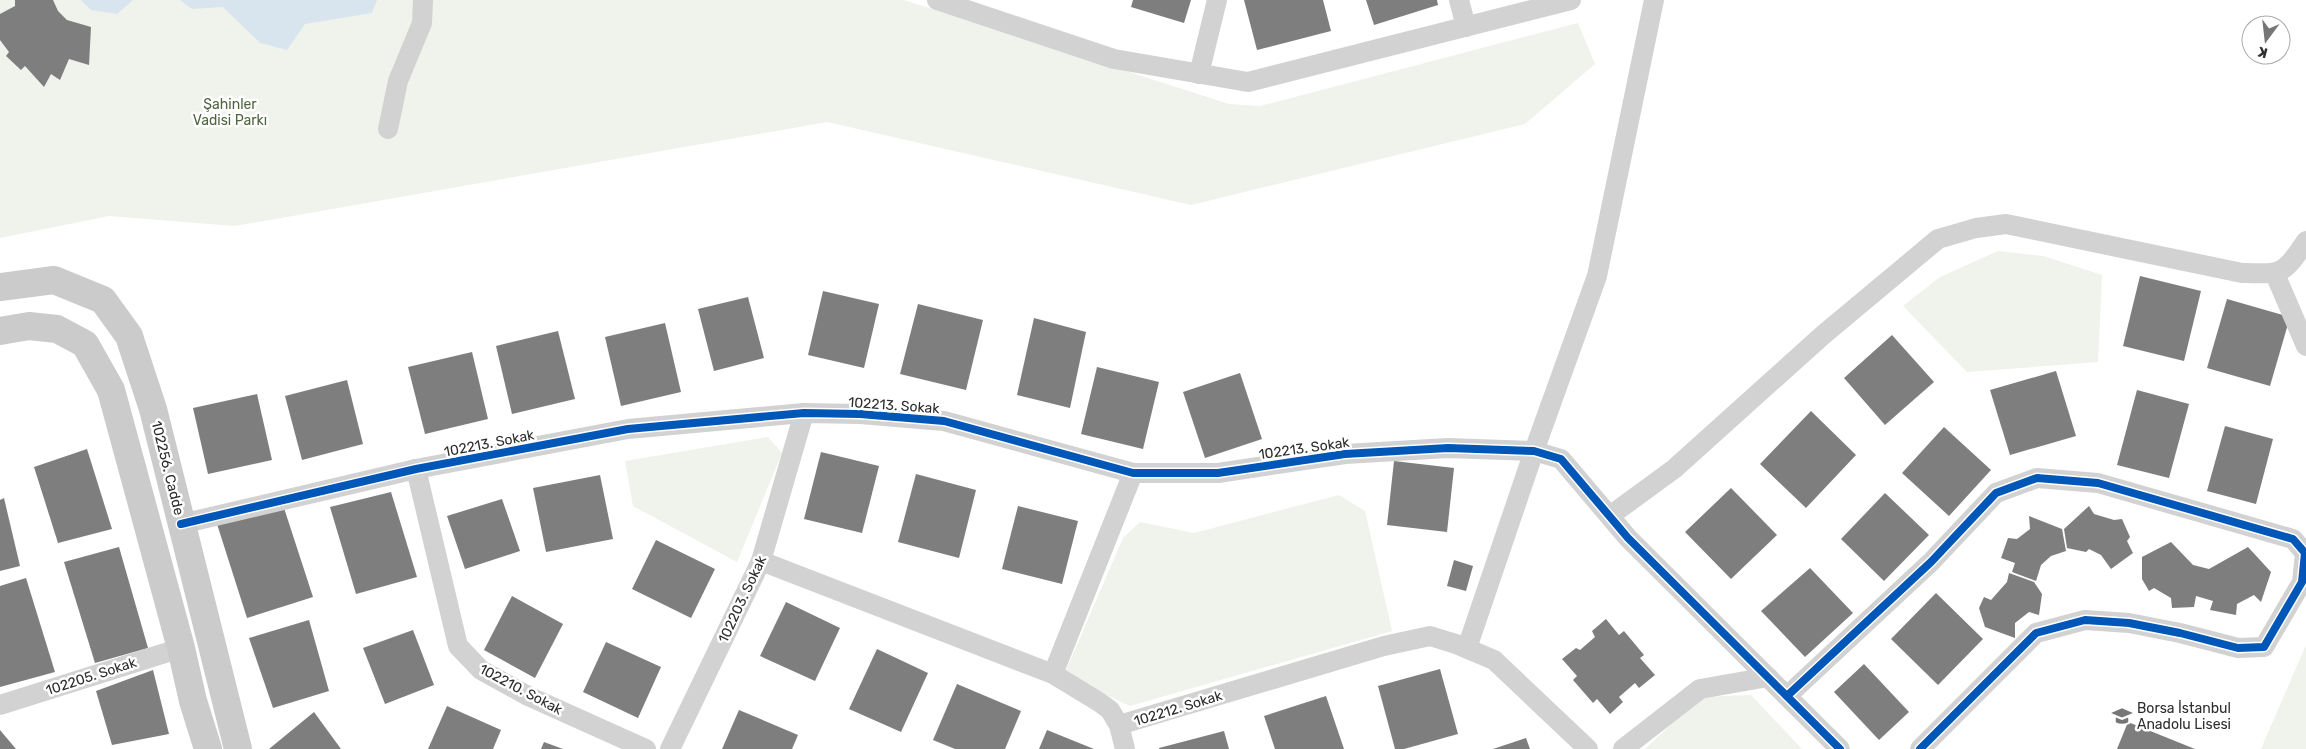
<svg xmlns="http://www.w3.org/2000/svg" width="2306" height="749" viewBox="0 0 2306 749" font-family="Rubik,sans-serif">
  <rect width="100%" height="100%" fill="#fff"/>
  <g fill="#eff3eb">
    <polygon points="0,0 904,0 1229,104 1260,106 1578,23 1595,64 1525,124 1191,205 827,122 235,226 109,216 0,238"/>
    <polygon points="1998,251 2043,256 2102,275 2098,362 1967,372 1903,306 1940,277"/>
    <polygon points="768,437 782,453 737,562 633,506 625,461"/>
    <polygon points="1339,495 1365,511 1392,631 1130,706 1064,675 1123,538 1140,522 1194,533"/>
    <polygon points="2306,645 2306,749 2261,749"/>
    <polygon points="1751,695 1802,749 1645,749 1700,697"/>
  </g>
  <g fill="#d8e5ef">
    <polygon points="81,0 133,0 117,14 91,10"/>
    <polygon points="180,0 377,0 372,13 305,24 287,50 260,43 223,7 192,9"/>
  </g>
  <g fill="#7e7e7e">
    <polygon points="15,0 53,0 58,11 67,20 91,27 89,65 69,59 60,80 51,74 44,87 25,66 21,70 6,56 9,52 0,40 0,14 15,6"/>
    <polygon points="1133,0 1191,0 1184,23 1131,7"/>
    <polygon points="1244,0 1323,0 1331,31 1257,50"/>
    <polygon points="1366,0 1437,0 1438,5 1374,25"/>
    <polygon points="2140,276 2201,291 2184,361 2123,346"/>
    <polygon points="823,291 879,304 864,368 808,355"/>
    <polygon points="748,297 764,358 714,371 698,309"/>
    <polygon points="2227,299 2290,317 2270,386 2207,368"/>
    <polygon points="918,304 983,320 966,390 900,374"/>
    <polygon points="1034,318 1086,332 1070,408 1017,395"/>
    <polygon points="665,323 681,392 621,406 605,337"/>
    <polygon points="558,331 575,399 512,414 496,346"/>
    <polygon points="1892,335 1934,382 1885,425 1844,378"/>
    <polygon points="472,352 488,419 425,434 408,367"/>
    <polygon points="1097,367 1159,382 1143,449 1081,434"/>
    <polygon points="2056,371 2076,436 2010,455 1990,390"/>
    <polygon points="1240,373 1262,439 1205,458 1183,392"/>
    <polygon points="347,380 363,444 302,460 285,396"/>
    <polygon points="2137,390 2189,404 2169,478 2117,465"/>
    <polygon points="257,394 272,460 208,474 193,408"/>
    <polygon points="1811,411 1856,455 1806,508 1760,464"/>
    <polygon points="2225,426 2273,439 2256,504 2207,491"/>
    <polygon points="1944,427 1991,470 1949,516 1902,473"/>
    <polygon points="87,449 112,529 58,543 34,467"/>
    <polygon points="821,452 879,466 862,533 804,519"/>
    <polygon points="1394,461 1454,468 1447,532 1387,525"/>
    <polygon points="916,474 976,490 959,558 898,542"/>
    <polygon points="600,475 613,539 546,552 533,488"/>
    <polygon points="1731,488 1777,535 1731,579 1685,532"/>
    <polygon points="391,492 417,577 356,594 330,507"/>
    <polygon points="1885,493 1929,535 1884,581 1841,539"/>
    <polygon points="4,498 20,566 0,571 0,500"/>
    <polygon points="502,499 520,551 465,569 447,516"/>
    <polygon points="1018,506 1078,521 1062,584 1002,569"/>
    <polygon points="2089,506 2094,514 2114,520 2122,519 2130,537 2127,541 2133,553 2111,569 2101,555 2089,549 2086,552 2067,548 2064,529"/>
    <polygon points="284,508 313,597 247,618 217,524"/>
    <polygon points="2029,516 2062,529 2066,551 2051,556 2041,565 2036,581 2012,572 2015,563 2001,558 2008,538 2017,539 2030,529"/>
    <polygon points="656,540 715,569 691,618 632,589"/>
    <polygon points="2171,542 2193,565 2209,569 2248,547 2271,572 2261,602 2254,595 2237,604 2236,615 2210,610 2213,601 2196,596 2194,607 2172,608 2171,598 2154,588 2149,591 2142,579 2142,557"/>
    <polygon points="119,547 148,648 95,663 64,562"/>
    <polygon points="1454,560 1473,566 1466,591 1447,586"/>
    <polygon points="1810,568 1853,613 1805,657 1761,611"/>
    <polygon points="2009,573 2034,582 2042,594 2039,615 2029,612 2015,623 2015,638 1985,627 1979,608 1984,597 1991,600 2007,582"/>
    <polygon points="26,578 55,672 0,687 0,586"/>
    <polygon points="1936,593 1983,639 1938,685 1891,639"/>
    <polygon points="512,596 563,624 535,678 484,650"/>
    <polygon points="786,602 840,628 815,681 760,656"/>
    <polygon points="1606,619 1619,635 1624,631 1644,655 1640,658 1655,675 1639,688 1635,683 1619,697 1623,702 1610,714 1597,699 1593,703 1573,680 1577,676 1562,659 1576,648 1580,650 1595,637 1592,631"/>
    <polygon points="309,620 329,691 273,708 249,638"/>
    <polygon points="413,630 434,685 385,704 363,648"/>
    <polygon points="606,642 661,667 638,718 583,692"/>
    <polygon points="877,649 928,673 901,732 849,709"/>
    <polygon points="1864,664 1909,712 1879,740 1834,692"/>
    <polygon points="1440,669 1458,734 1404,749 1395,749 1378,686"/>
    <polygon points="153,670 169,734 112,745 96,691"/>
    <polygon points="957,684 1021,711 1005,749 955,749 933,740"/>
    <polygon points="1326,696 1344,749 1275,749 1264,716"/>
    <polygon points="447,706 501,730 493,749 428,749"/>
    <polygon points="739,710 798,735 792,749 722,749"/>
    <polygon points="314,712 341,749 269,749"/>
    <polygon points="2128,722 2195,749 2117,749"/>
    <polygon points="0,730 16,749 0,749"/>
    <polygon points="1047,730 1094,749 1039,749"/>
    <polygon points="1224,731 1229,749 1159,749 1159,748"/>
    <polygon points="1526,738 1530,749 1493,749"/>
    <polygon points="544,742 563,749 541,749"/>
  </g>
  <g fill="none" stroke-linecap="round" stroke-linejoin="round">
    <g stroke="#d2d2d2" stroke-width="20">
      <polyline points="937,0 1114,59 1248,82 1571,0"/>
      <polyline points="1459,0 1466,27"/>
      <polyline points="1199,74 1217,0"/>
      <polyline points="388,129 398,81 422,23 423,0"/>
      <polyline points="2275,274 2306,346"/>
      <polyline points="416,469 458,646 481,670 528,696 646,749"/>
      <path d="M1611,515L1674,469L1823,335L1938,239L1976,228L2006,224L2242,273C2283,274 2283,275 2306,241"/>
      <polyline points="181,524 416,469 628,429 804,413 860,414 944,421 1133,473 1218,473 1345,454 1448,448 1534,451 1561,459 1628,538 1840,749"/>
      <polyline points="761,561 1053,674 1099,702 1110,710 1119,725 1384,646 1430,636 1456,644 1494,660 1588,749"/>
      <polyline points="1467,648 1534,451 1597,276 1654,0"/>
      <polyline points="1053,674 1133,473"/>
      <polyline points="1787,696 1931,562 1996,493 2037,478 2098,483 2293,539 2305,553 2302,582 2264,647 2238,648 2180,633 2129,623 2085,620 2036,633 1920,749"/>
      <polyline points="0,705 181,648"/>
      <polyline points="1119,725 1125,749"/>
      <polyline points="670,749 761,561 804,413"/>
      <polyline points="1623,749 1700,689 1768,677"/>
    </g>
    <g stroke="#cbcbcb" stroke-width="28">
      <polyline points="0,287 54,280 103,300 129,336 153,409 238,749"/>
      <polyline points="0,331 29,326 57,329 85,344 111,390 181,648 193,701 208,749"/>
    </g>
    <defs>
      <g id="cycleway">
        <polyline points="181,524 416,469 628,429 804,413 860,414 944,421 1133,473 1218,473 1345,454 1448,448 1534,451 1561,459 1628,538 1840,749"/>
        <polyline points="1787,696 1931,562 1996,493 2037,478 2098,483 2293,539 2305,553 2302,582 2264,647 2238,648 2180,633 2129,623 2085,620 2036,633 1920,749"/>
      </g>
    </defs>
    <use href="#cycleway" stroke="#fff" stroke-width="11"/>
    <use href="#cycleway" stroke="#0057b8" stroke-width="8"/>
  </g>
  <defs>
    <symbol id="school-bare" viewBox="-9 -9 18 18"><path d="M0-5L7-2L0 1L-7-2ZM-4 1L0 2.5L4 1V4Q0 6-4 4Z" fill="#767676" stroke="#fff" stroke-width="2.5" paint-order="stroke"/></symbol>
  </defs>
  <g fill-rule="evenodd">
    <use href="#school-bare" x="2108" y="702" width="28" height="28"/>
  </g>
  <g text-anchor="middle" stroke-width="5" stroke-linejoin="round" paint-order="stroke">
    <g font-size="14" fill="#4e653e" stroke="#fff">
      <text x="230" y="109">Şahinler<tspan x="230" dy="16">Vadisi Parkı</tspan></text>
    </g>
    <g font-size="14" fill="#2d2d2d" stroke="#fff">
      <text transform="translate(894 405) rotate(4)" y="5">102213. Sokak</text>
      <text transform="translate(489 443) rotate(-11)" y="5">102213. Sokak</text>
      <text transform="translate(1304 448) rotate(-8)" y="5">102213. Sokak</text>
      <text transform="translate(168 468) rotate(76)" y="5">102256. Cadde</text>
      <text transform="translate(742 599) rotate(-65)" y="5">102203. Sokak</text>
      <text transform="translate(91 676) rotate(-18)" y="5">102205. Sokak</text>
      <text transform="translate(521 689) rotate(28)" y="5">102210. Sokak</text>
      <text transform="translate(1178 708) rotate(-17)" y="5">102212. Sokak</text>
    </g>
    <g font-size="14" fill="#2d2d2d" stroke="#fff" text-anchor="start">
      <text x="2137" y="713">Borsa İstanbul<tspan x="2137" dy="16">Anadolu Lisesi</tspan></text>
    </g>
  </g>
  <g transform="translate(2266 40) rotate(195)"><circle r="24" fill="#ffffff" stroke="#ababab"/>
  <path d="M0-4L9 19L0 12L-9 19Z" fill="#767676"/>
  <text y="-8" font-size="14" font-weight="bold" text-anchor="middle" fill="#2d2d2d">K</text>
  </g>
</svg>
